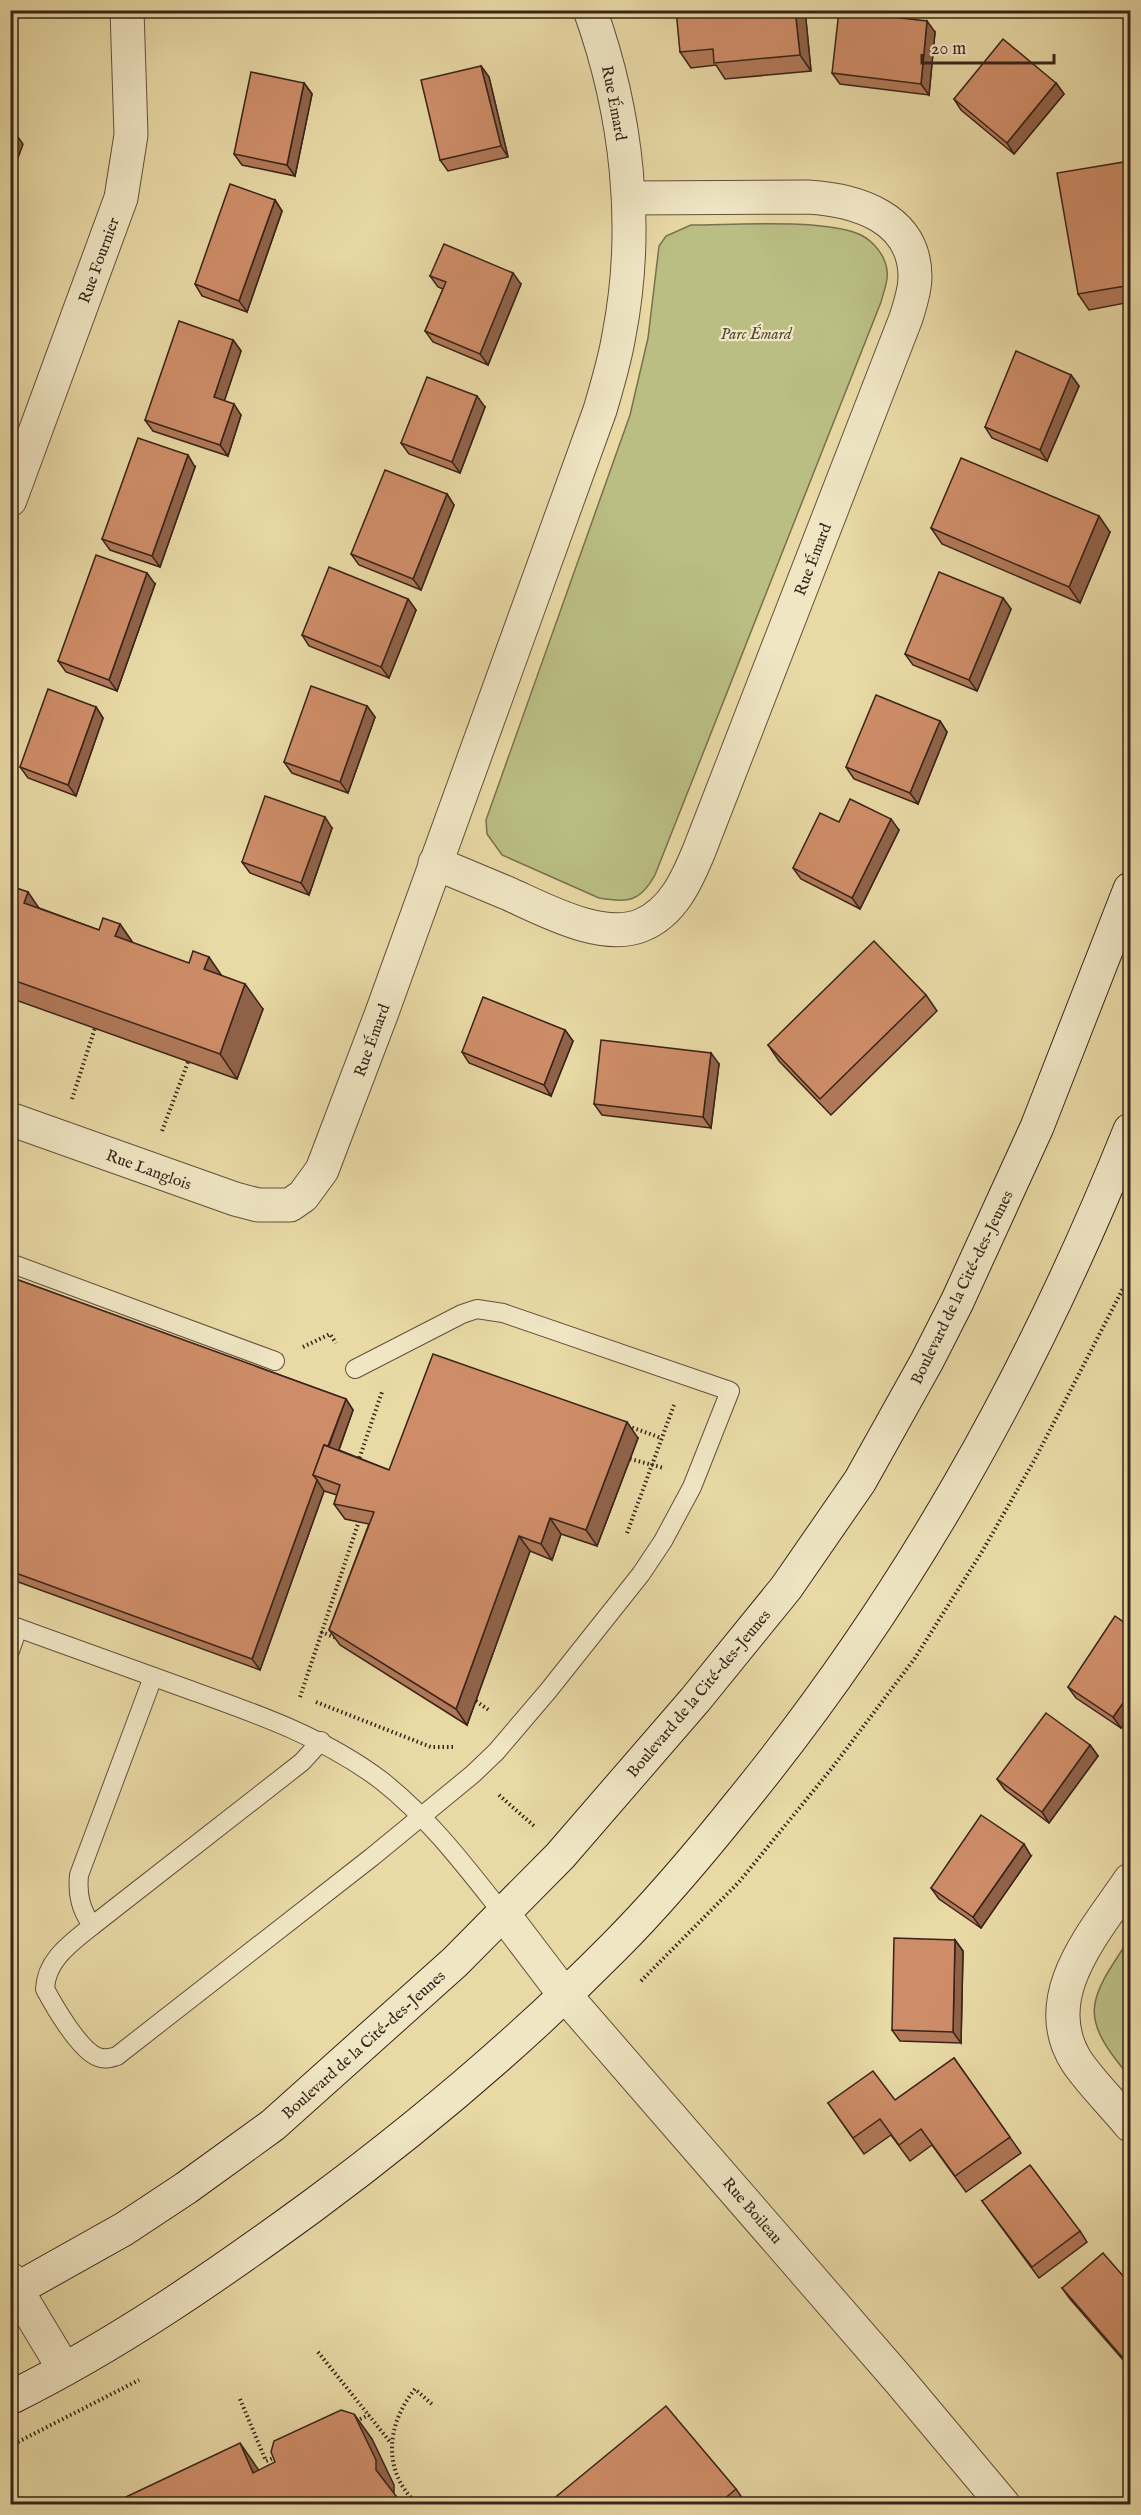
<svg xmlns="http://www.w3.org/2000/svg" width="1141" height="2515" viewBox="0 0 1141 2515" font-family="'IM FELL English',serif">
  <rect width="100%" height="100%" fill="#e8d9a5"/>
  <filter id="stains"><feTurbulence type="fractalNoise" baseFrequency=".00333" numOctaves="4"/><feColorMatrix values="0 0 0 0 .2 0 0 0 0 .09 0 0 0 0 .02 0 0 0 .5 -.17"/></filter>
  <radialGradient id="worn" r=".72"><stop offset=".6" stop-color="#630" stop-opacity="0"/><stop offset="1" stop-color="#630" stop-opacity=".3"/></radialGradient>
  <g fill="#babe83" stroke="#7a704e" stroke-width="1.5">
    <path d="M691,225C733,225 826,218 861,235C873,241 886,256 887,271C889,280 883,293 881,302L655,875C640,902 628,903 599,898L502,855L487,834L486,820L630,415L648,338L659,246L666,236Z"/>
    <path d="M1130,1938V2077C1077,2015 1088,2001 1130,1938Z"/>
  </g>
  <g fill="none" stroke-linecap="round" stroke-linejoin="round">
    <defs>
      <g id="service">
        <polyline points="10,1263 275,1361"/>
        <path d="M10,1625C70,1647 130,1668 190,1690C257,1714 324,1737 382,1781C430,1819 466,1867 504,1915"/>
        <polyline points="10,1651 18,1628"/>
        <path d="M153,1677L79,1875C77,1896 81,1909 92,1926L302,1762L321,1741"/>
        <path d="M92,1926C71,1943 46,1960 45,1989C54,2006 80,2051 98,2057C105,2060 110,2058 117,2056L372,1857L473,1774L496,1752L548,1691L641,1574L663,1541L692,1487L730,1391L503,1313L477,1309L462,1314L355,1369"/>
      </g>
      <g id="minor">
        <polyline points="10,500 121,198 131,135 127,10"/>
        <path d="M435,863C459,873 483,883 507,893C543,909 602,942 642,925C673,912 687,880 699,851L906,318C910,305 915,291 915,277C915,217 856,200 808,197L629,198"/>
        <path d="M10,1119L235,1199L258,1205H290L303,1196L322,1170L381,1015L600,410C607,386 615,360 619,335C640,227 627,113 590,10"/>
        <path d="M1130,1880C1096,1931 1035,1997 1077,2062C1092,2084 1113,2104 1130,2125"/>
        <polyline points="10,2279 64,2369"/>
      </g>
      <polyline id="tertiary" points="504,1915 564,1994 899,2380 1003,2504"/>
      <g id="secondary">
        <polyline points="10,2293 124,2229 186,2188 273,2125 455,1962 560,1856 695,1700 786,1588 860,1481 927,1361 957,1302 1037,1127 1130,889"/>
        <path d="M10,2398C117,2345 215,2277 311,2207C418,2128 520,2042 614,1947C659,1902 700,1853 740,1803C908,1597 1031,1376 1130,1130"/>
      </g>
    </defs>
    <use href="#service" stroke="#65503d" stroke-width="20"/>
    <use href="#minor" stroke="#65503d" stroke-width="35"/>
    <use href="#tertiary" stroke="#65503d" stroke-width="35"/>
    <use href="#secondary" stroke="#39231a" stroke-width="35"/>
    <g stroke="#39231a" stroke-width="4" stroke-dasharray="1.5 3" stroke-linecap="butt">
      <polyline points="72,1099 95,1028"/>
      <polyline points="162,1131 188,1062"/>
      <polyline points="303,1347 330,1334 336,1343"/>
      <polyline points="628,1426 661,1438"/>
      <polyline points="630,1459 664,1468"/>
      <polyline points="358,1462 382,1392"/>
      <polyline points="627,1533 674,1405"/>
      <polyline points="321,1632 339,1639"/>
      <polyline points="300,1697 359,1521"/>
      <polyline points="476,1701 490,1711"/>
      <polyline points="316,1702 431,1747 453,1747"/>
      <polyline points="499,1795 534,1826"/>
      <polyline points="641,1981 739,1882 832,1768 915,1658 983,1550 1035,1459 1130,1275"/>
      <polyline points="318,2352 391,2443"/>
      <polyline points="240,2399 266,2461 278,2456"/>
      <polyline points="356,2421 369,2415"/>
      <polyline points="10,2446 139,2380"/>
      <path d="M417,2504C382,2471 386,2425 415,2389L433,2405"/>
      <polyline points="462,2504 463,2497"/>
    </g>
    <use href="#service" stroke="#f0e6c4" stroke-width="18"/>
    <use href="#minor" stroke="#f0e6c4" stroke-width="33"/>
    <use href="#tertiary" stroke="#f0e6c4" stroke-width="33"/>
    <use href="#secondary" stroke="#f0e6c4" stroke-width="33"/>
  </g>
  <g fill="#b17959" stroke="#39231a" stroke-width="1.5">
    <polygon points="805,10 811,71 725,79 716,65 691,68 680,52"/>
    <polygon points="935,32 929,95 840,84 832,73"/>
    <polygon points="481,66 489,77 508,157 448,171 440,160"/>
    <polygon points="304,83 312,94 295,176 242,165 234,154"/>
    <polygon points="1056,83 1064,94 1014,154 961,110 954,99"/>
    <polygon points="1131,161 1131,302 1089,310 1078,294"/>
    <polygon points="275,200 282,211 247,312 202,296 195,284"/>
    <polygon points="430,276 521,284 488,365 433,342 425,331 443,289 438,287"/>
    <polygon points="233,340 241,351 224,401 241,415 228,456 153,431 145,420"/>
    <polygon points="1071,375 1079,386 1047,461 992,438 985,427"/>
    <polygon points="485,407 460,473 409,454 401,443"/>
    <polygon points="195,467 160,567 110,550 102,539"/>
    <polygon points="447,494 454,505 421,590 359,565 351,554"/>
    <polygon points="931,528 1110,532 1080,603 942,544"/>
    <polygon points="155,584 117,691 66,672 58,661"/>
    <polygon points="1003,598 1011,609 977,691 913,665 905,654"/>
    <polygon points="408,599 416,610 389,678 309,646 302,635"/>
    <polygon points="367,706 375,717 348,793 292,773 284,762"/>
    <polygon points="96,707 103,718 76,796 28,778 20,767"/>
    <polygon points="940,721 947,732 918,804 854,779 846,767"/>
    <polygon points="839,822 899,830 860,909 801,879 793,868"/>
    <polygon points="332,828 309,895 250,873 242,862"/>
    <polygon points="10,888 39,908 99,930 120,924 133,943 222,976 263,1009 237,1079 10,998"/>
    <polygon points="926,995 937,1011 831,1115 779,1061 768,1045"/>
    <polygon points="565,1030 573,1041 551,1096 469,1063 462,1052"/>
    <polygon points="719,1064 711,1128 602,1115 594,1104"/>
    <polygon points="10,1277 346,1399 353,1410 339,1450 389,1470 638,1438 597,1546 561,1534 552,1560 530,1551 467,1725 340,1645 329,1630 369,1524 345,1519 334,1504 337,1495 324,1491 260,1670 10,1579"/>
    <polygon points="1131,1627 1131,1715 1121,1728 1076,1698 1068,1687"/>
    <polygon points="1090,1745 1098,1756 1049,1823 1005,1790 997,1779"/>
    <polygon points="1031,1856 981,1928 939,1899 931,1888"/>
    <polygon points="955,1940 963,1951 961,2043 900,2041 892,2030"/>
    <polygon points="954,2058 1021,2153 966,2192 932,2145 910,2161 891,2135 864,2154 828,2103 895,2100"/>
    <polygon points="982,2201 1080,2231 1087,2242 1039,2278"/>
    <polygon points="1131,2285 1131,2369 1070,2299 1062,2288"/>
    <polygon points="736,2489 747,2505 546,2505"/>
  </g>
  <g fill="#906349" stroke="#39231a" stroke-width="1.5">
    <polygon points="795,10 805,10 811,71 800,55"/>
    <polygon points="927,21 935,32 929,95 921,84"/>
    <polygon points="481,66 489,77 508,157 501,146"/>
    <polygon points="304,83 312,94 295,176 287,165"/>
    <polygon points="1056,83 1064,94 1014,154 1007,143"/>
    <polygon points="15,133 23,144 10,180 10,146"/>
    <polygon points="275,200 282,211 247,312 239,301"/>
    <polygon points="513,273 521,284 488,365 480,354"/>
    <polygon points="233,340 241,351 222,408 214,397"/>
    <polygon points="1071,375 1079,386 1047,461 1040,450"/>
    <polygon points="477,396 485,407 460,473 452,462"/>
    <polygon points="234,404 241,415 228,456 220,445"/>
    <polygon points="188,455 195,467 160,567 152,556"/>
    <polygon points="447,494 454,505 421,590 413,579"/>
    <polygon points="1099,516 1110,532 1080,603 1069,587"/>
    <polygon points="147,573 155,584 117,691 109,680"/>
    <polygon points="1003,598 1011,609 977,691 969,680"/>
    <polygon points="408,599 416,610 389,678 381,667"/>
    <polygon points="367,706 375,717 348,793 340,782"/>
    <polygon points="96,707 103,718 76,796 68,785"/>
    <polygon points="940,721 947,732 918,804 910,793"/>
    <polygon points="325,817 332,828 309,895 301,883"/>
    <polygon points="891,819 899,830 860,909 852,898"/>
    <polygon points="28,892 45,917 24,903"/>
    <polygon points="120,924 137,949 115,936"/>
    <polygon points="209,957 226,982 204,969"/>
    <polygon points="245,984 263,1009 237,1079 220,1054"/>
    <polygon points="565,1030 573,1041 551,1096 544,1085"/>
    <polygon points="711,1053 719,1064 711,1128 703,1117"/>
    <polygon points="346,1399 353,1410 328,1480 318,1476"/>
    <polygon points="627,1422 638,1438 597,1546 586,1530"/>
    <polygon points="317,1480 324,1491 260,1670 252,1659"/>
    <polygon points="550,1518 561,1534 552,1560 541,1544"/>
    <polygon points="519,1536 530,1551 467,1725 456,1709"/>
    <polygon points="1131,1692 1131,1715 1121,1728 1113,1717"/>
    <polygon points="1090,1745 1098,1756 1049,1823 1042,1812"/>
    <polygon points="1024,1844 1031,1856 981,1928 973,1917"/>
    <polygon points="955,1940 963,1951 961,2043 953,2032"/>
    <polygon points="354,2414 372,2439 394,2485 394,2495 376,2470"/>
    <polygon points="240,2443 258,2469 271,2498 253,2473"/>
  </g>
  <g fill="#ce8d68" stroke="#39231a" stroke-width="1.5">
    <polygon points="676,10 795,10 800,55 714,63 713,49 680,52"/>
    <polygon points="839,11 927,21 921,84 832,73"/>
    <polygon points="1003,39 1056,83 1007,143 954,99"/>
    <polygon points="481,66 501,146 440,160 421,80"/>
    <polygon points="251,72 304,83 287,165 234,154"/>
    <polygon points="10,131 15,133 10,146"/>
    <polygon points="1130,161 1131,285 1078,294 1057,173"/>
    <polygon points="230,184 275,200 239,301 195,284"/>
    <polygon points="444,244 513,273 480,354 425,331 446,282 430,276"/>
    <polygon points="179,321 233,340 214,397 234,404 220,445 145,420"/>
    <polygon points="1016,351 1071,375 1040,450 985,427"/>
    <polygon points="427,377 477,396 452,462 401,443"/>
    <polygon points="138,438 188,455 152,556 102,539"/>
    <polygon points="961,458 1099,516 1069,587 931,528"/>
    <polygon points="385,470 447,494 413,579 351,554"/>
    <polygon points="96,555 147,573 109,680 58,661"/>
    <polygon points="329,567 408,599 381,667 302,635"/>
    <polygon points="939,572 1003,598 969,680 905,654"/>
    <polygon points="311,686 367,706 340,782 284,762"/>
    <polygon points="48,689 96,707 68,785 20,767"/>
    <polygon points="876,695 940,721 910,793 846,767"/>
    <polygon points="265,796 325,817 301,883 242,862"/>
    <polygon points="850,799 891,819 852,898 793,868 820,813 839,822"/>
    <polygon points="11,886 28,892 24,903 99,930 103,918 120,924 115,936 189,963 193,951 209,957 204,969 245,984 220,1054 10,979 10,888"/>
    <polygon points="874,941 926,995 820,1099 768,1045"/>
    <polygon points="483,997 565,1030 544,1085 462,1052"/>
    <polygon points="601,1040 711,1053 703,1117 594,1104"/>
    <polygon points="10,1277 346,1399 328,1446 324,1445 313,1475 317,1480 252,1659 10,1571"/>
    <polygon points="433,1354 627,1422 586,1530 550,1518 541,1544 519,1536 456,1709 329,1630 374,1512 334,1504 340,1485 313,1475 324,1445 389,1470"/>
    <polygon points="1115,1616 1131,1627 1131,1692 1113,1717 1068,1687"/>
    <polygon points="1046,1713 1090,1745 1042,1812 997,1779"/>
    <polygon points="981,1815 1024,1844 973,1917 931,1888"/>
    <polygon points="894,1938 955,1940 953,2032 892,2030"/>
    <polygon points="954,2058 1010,2137 955,2176 921,2129 899,2145 880,2119 853,2138 828,2103 873,2071 895,2100"/>
    <polygon points="1030,2165 1080,2231 1032,2267 982,2201"/>
    <polygon points="1103,2253 1131,2285 1131,2367 1062,2288"/>
    <polygon points="666,2406 736,2489 717,2505 546,2505"/>
    <polygon points="341,2410 354,2414 376,2460 376,2470 403,2505 109,2505 240,2443 253,2473 275,2462 271,2452 274,2441"/>
  </g>
  <g text-anchor="middle" stroke-width="4.5" stroke-linejoin="round" paint-order="stroke">
    <g font-size="16" fill="#39231a" stroke="#f0e6c4">
      <text transform="translate(615 103) rotate(79)" y="6">Rue Émard</text>
      <text transform="translate(98 260) rotate(-70)" y="6">Rue Fournier</text>
      <text transform="translate(812 559) rotate(-69)" y="6">Rue Émard</text>
      <text transform="translate(371 1040) rotate(-70)" y="6">Rue Émard</text>
      <text transform="translate(149 1169) rotate(20)" y="6">Rue Langlois</text>
      <text transform="translate(961 1287) rotate(-64)" y="6">Boulevard de la Cité-des-Jeunes</text>
      <text transform="translate(698 1693) rotate(-50)" y="6">Boulevard de la Cité-des-Jeunes</text>
      <text transform="translate(363 2044) rotate(-42)" y="6">Boulevard de la Cité-des-Jeunes</text>
      <text transform="translate(753 2210) rotate(49)" y="6">Rue Boileau</text>
    </g>
    <g font-size="16" font-style="italic" fill="#594a34" stroke="#f0e6c4">
      <text x="756" y="339">Parc Émard</text>
    </g>
  </g>
  <rect width="1141" height="2515" fill="none" stroke="#e8d9a5" stroke-width="36"/>
  <rect x="12" y="12" width="1117" height="2491" fill="none" stroke="#39231a" stroke-width="3"/>
  <rect x="18" y="18" width="1105" height="2479" fill="none" stroke="#39231a" stroke-width="1.5"/>
  <path d="M922 54v9h132v-9" fill="none" stroke="#39231a" stroke-width="3"/>
  <text x="931" y="54" font-size="18" fill="#39231a" stroke="#f0e6c4" stroke-width="4.5" paint-order="stroke">20 m</text>
  <rect width="100%" height="100%" filter="url(#stains)"/>
  <rect width="100%" height="100%" fill="url(#worn)"/>
</svg>
